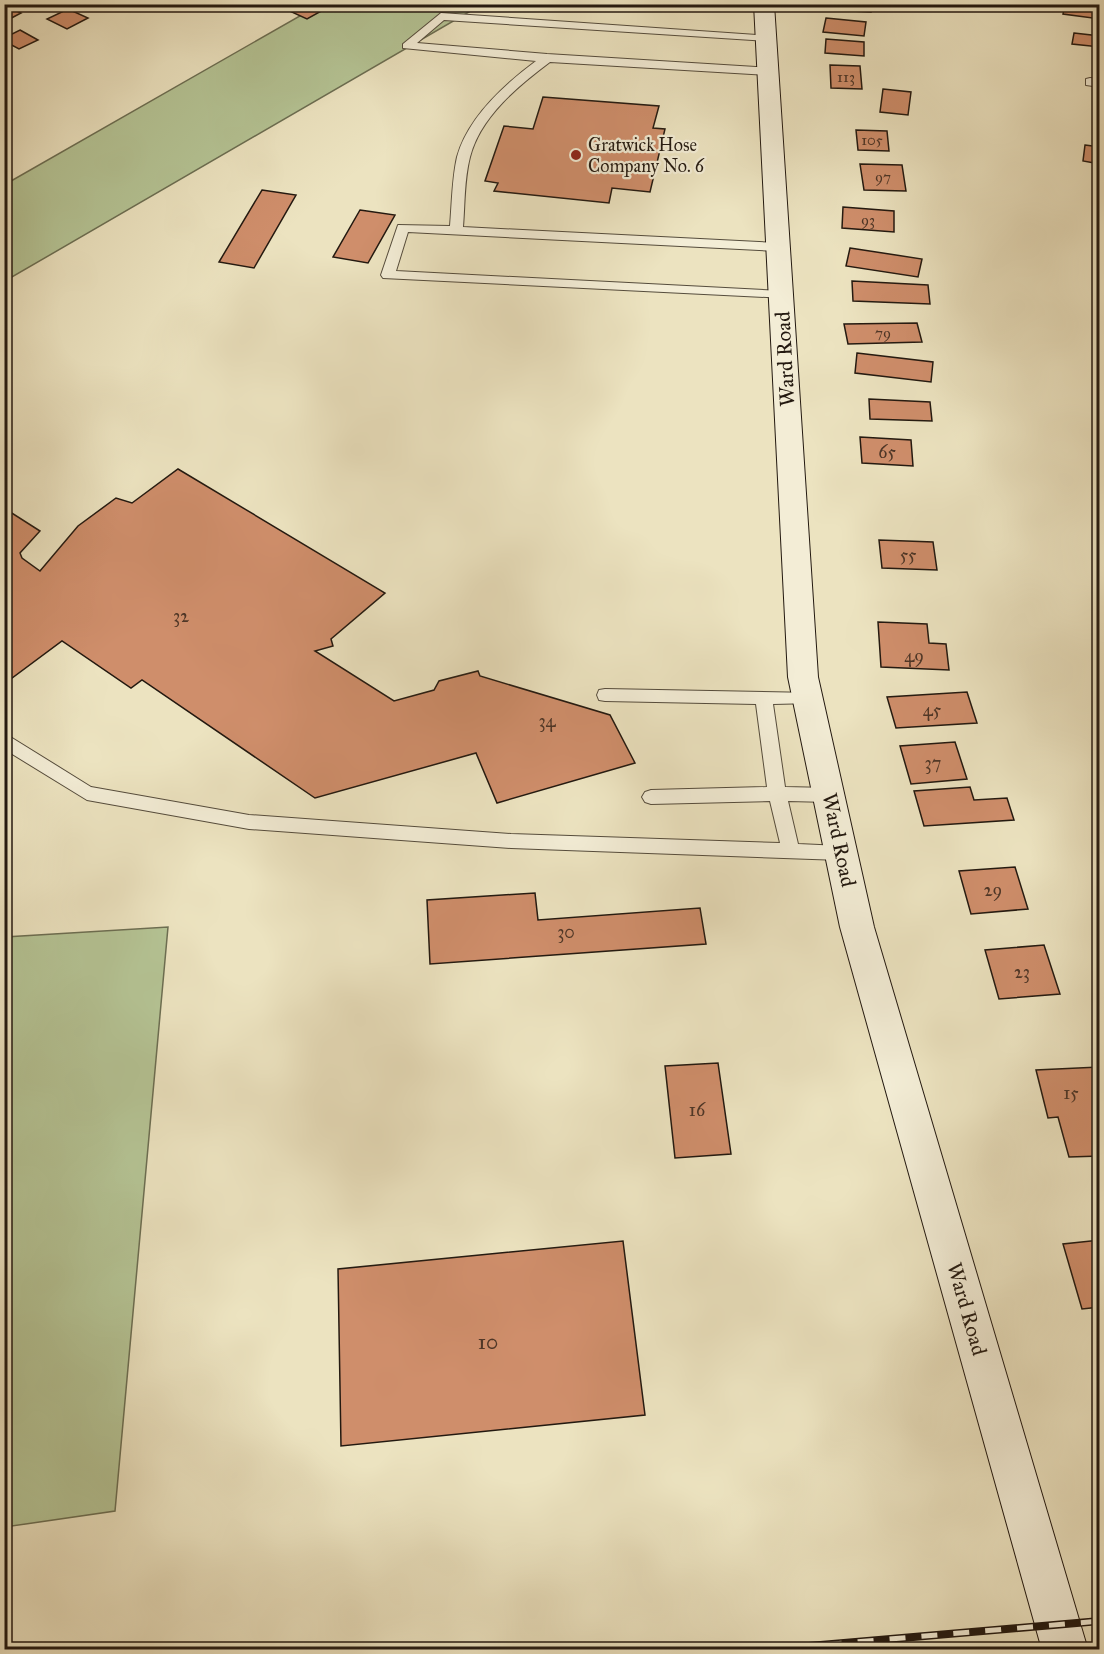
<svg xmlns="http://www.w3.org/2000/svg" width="1104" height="1654" viewBox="0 0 1104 1654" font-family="'IM FELL Great Primer',serif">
  <rect width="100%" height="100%" fill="#ece3c0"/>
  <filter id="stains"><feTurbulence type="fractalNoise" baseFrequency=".00333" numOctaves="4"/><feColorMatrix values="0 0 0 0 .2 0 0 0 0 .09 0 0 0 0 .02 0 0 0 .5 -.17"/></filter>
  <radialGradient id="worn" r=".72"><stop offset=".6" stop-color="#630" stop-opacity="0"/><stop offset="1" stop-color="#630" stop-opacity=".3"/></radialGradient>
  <g fill="#b5c495" stroke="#6c6e52" stroke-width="1.5">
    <polygon points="319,5 481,5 5,281 4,185"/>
    <polygon points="168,927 115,1511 5,1527 5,937"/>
  </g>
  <g fill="#cf8e6b" stroke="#231910" stroke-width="1.5">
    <polygon points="293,4 334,4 307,19 285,9"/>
    <polygon points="613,4 679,4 678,11"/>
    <polygon points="851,4 871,4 871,12 851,11"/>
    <polygon points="1065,4 1100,4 1100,19 1063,14"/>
    <polygon points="4,5 21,13 4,22"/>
    <polygon points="68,9 88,18 67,29 47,19"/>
    <polygon points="826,18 866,22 864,36 823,32"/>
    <polygon points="20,30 38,40 19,49 4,41 4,38"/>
    <polygon points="1074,33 1100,36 1100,47 1072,44"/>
    <polygon points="826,39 864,42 864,56 825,53"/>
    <polygon points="830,65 860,66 862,89 831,88"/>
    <polygon points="883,89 911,92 908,115 880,112"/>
    <polygon points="543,97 659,106 653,128 665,129 650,192 612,188 609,203 494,191 498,183 485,181 504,126 533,129"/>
    <polygon points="856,130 887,131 889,151 858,150"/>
    <polygon points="1085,145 1100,147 1100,164 1083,161"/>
    <polygon points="860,164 902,165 906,191 864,190"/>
    <polygon points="262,190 296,195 254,268 219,262"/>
    <polygon points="843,207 894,211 894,232 842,228"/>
    <polygon points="360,210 395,215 368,263 333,257"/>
    <polygon points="850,248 922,259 918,277 846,266"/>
    <polygon points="852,281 928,285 930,304 853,301"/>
    <polygon points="917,323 922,342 848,344 844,324"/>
    <polygon points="857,353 933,362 931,382 855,373"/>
    <polygon points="869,399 930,402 932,421 870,419"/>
    <polygon points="860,437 911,440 913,466 862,463"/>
    <polygon points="178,469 385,593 331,639 333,646 315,651 394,701 434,690 439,681 478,671 480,676 610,715 635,763 497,803 476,753 315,798 142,680 131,688 62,641 4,684 4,508 40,531 20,553 22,558 40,571 78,526 116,498 132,503"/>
    <polygon points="879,540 933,542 937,570 882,568"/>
    <polygon points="878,622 927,624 929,643 946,644 949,670 881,667"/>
    <polygon points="967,692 977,723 896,728 887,697"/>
    <polygon points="955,742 967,779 911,784 900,746"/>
    <polygon points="970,787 974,800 1007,798 1014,820 924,826 914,791"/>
    <polygon points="1015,867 1028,909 971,914 959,871"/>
    <polygon points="535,893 538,920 700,908 706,944 430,964 427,900"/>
    <polygon points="1044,945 1060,994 999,999 985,950"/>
    <polygon points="718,1063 731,1154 675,1158 665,1066"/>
    <polygon points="1099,1067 1100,1156 1069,1157 1058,1117 1048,1118 1036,1070"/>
    <polygon points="1100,1240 1100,1307 1082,1309 1063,1244"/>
    <polygon points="623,1241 645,1415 341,1446 338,1269"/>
  </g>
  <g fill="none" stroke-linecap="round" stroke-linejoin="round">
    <defs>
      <g id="service">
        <path d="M441,13L770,36L772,38L766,41L444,20L417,43L547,54L772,68L774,71L768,75L550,62C518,86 480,117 470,157C464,180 465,204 463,227L777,243L784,247L777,251L408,232L396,271L781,291L788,295L786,298L383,278L381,275L398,225L450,226C452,203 452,179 457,157C468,117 505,84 536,61L403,48V44Z"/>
        <polygon points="1090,78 1100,79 1100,87 1086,85 1086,79"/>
        <polygon points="605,689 814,693 816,698 814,703 773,704 785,787 829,788 835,790 838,795 835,800 829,802 788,801 798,844 841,846 847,848 850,853 847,858 841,860 511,848 249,829 87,800 4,749 4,733 91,787 249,815 511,834 780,843 770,801 651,804 645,802 642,797 645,792 651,790 767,787 756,704 605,701 599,700 597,695 599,690"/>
      </g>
      <polygon id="secondary" points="754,4 774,4 818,677 874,927 1088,1650 1042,1650 840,927 788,677"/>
    </defs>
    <use href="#service" stroke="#554c3c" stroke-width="2"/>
    <use href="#secondary" stroke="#231910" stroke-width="2"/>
    <use href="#service" fill="#f3edd6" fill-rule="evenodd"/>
    <use href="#secondary" fill="#f3edd6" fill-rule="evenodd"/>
    <defs>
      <polyline id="rail" points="762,1650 1100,1621"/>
    </defs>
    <use href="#rail" stroke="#231910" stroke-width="8"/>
    <use href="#rail" stroke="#f3edd6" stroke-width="5" stroke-dasharray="16" stroke-linecap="butt"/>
  </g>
  <circle fill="#8f2418" stroke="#f3edd6" stroke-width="2" cx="576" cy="155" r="6"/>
  <g text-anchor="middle" stroke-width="4.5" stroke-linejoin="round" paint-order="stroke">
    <g font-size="15" fill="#4e3627">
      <text x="846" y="82">113</text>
      <text x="872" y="145">105</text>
      <text x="883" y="182">97</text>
      <text x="868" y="225">93</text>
      <text x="883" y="338">79</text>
    </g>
    <g font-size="18" fill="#231910" stroke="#f3edd6" text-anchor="start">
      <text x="588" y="151">Gratwick Hose<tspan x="588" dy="21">Company No. 6</tspan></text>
    </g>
    <g font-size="18" fill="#4e3627">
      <text x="887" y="458">65</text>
      <text x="908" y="561">55</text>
      <text x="181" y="622">32</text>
      <text x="914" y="662">49</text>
      <text x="932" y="716">45</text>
      <text x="547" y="727">34</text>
      <text x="933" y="769">37</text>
      <text x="993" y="896">29</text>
      <text x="566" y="938">30</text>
      <text x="1022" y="978">23</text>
      <text x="1071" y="1099">15</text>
      <text x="697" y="1116">16</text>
    </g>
    <g font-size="21" fill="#231910" stroke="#f3edd6">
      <text transform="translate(785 359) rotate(-93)" y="7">Ward Road</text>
      <text transform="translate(839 840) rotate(78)" y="7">Ward Road</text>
      <text transform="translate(967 1309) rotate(74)" y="7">Ward Road</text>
    </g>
    <g font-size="21" fill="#4e3627">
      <text x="488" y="1349">10</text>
    </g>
  </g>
  <rect width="1104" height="1654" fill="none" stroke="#ece3c0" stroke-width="24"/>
  <rect x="6" y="6" width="1092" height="1642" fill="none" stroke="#231910" stroke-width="3"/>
  <rect x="12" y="12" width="1080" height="1630" fill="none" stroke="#231910" stroke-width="1.5"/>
  <rect width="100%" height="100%" filter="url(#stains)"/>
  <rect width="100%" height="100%" fill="url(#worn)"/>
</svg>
